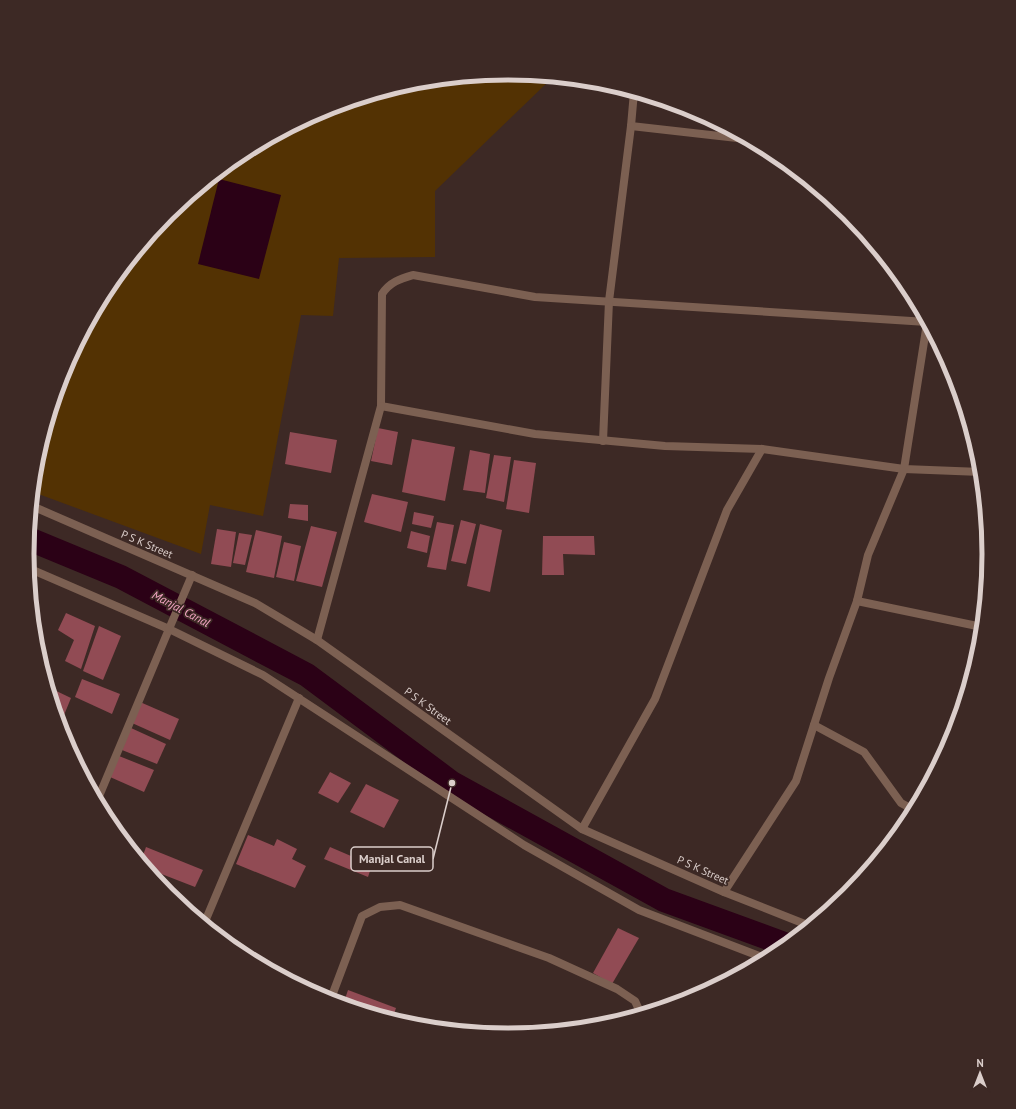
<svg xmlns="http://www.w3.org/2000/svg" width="1016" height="1109" viewBox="0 0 1016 1109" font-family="'PT Sans',sans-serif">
  <rect width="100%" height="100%" fill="#3d2925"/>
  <polygon fill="#533203" points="508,74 552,78 435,191 435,257 339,258 333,316 301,315 263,516 210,505 201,554 33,492 36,460 64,370 108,287 168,214 241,154 324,110 414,83"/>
  <polygon fill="#2b0116" points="219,179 281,195 259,279 198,264"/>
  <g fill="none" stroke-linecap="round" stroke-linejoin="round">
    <polyline stroke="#2b0116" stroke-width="24" points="29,539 121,577 307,675 452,783 664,900 787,945"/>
  </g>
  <g fill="#914b54">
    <polygon points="378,428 398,432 392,465 371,461"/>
    <polygon points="290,432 337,440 331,473 285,464"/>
    <polygon points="412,439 455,447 445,501 402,492"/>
    <polygon points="470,450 490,454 485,493 463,490"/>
    <polygon points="494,455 511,457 504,502 486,498"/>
    <polygon points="514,460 536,463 529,513 506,509"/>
    <polygon points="372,494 408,502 401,532 364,522"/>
    <polygon points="290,504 308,505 308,521 288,518"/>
    <polygon points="414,512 434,516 431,528 412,524"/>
    <polygon points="461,520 476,524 466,564 451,561"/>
    <polygon points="437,522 454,525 446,570 427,567"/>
    <polygon points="480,524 502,530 490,592 467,586"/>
    <polygon points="311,526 337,532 322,587 296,581"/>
    <polygon points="217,529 236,532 231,567 211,564"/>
    <polygon points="256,530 282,536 274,578 246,572"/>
    <polygon points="411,531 430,536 427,553 407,548"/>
    <polygon points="239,533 252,535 245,565 233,563"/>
    <polygon points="543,536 594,536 595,555 563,554 564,575 542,575"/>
    <polygon points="284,542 301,546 294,581 276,577"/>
    <polygon points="66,613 95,626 81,669 65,661 74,640 58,630"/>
    <polygon points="99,626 121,636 103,680 83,671"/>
    <polygon points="82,679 120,694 112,714 75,697"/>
    <polygon points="48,687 71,698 62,720 57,718"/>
    <polygon points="140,702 179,719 170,740 132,723"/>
    <polygon points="131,728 166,744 157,764 122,750"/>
    <polygon points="119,756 154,770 144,792 110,777"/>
    <polygon points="330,772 351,783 338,803 318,793"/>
    <polygon points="366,784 399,800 384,828 350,812"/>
    <polygon points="248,835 274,846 277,839 297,849 292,859 306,866 295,888 236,864"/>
    <polygon points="146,847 203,870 195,887 146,868 141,861"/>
    <polygon points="330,847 372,865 368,877 324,859"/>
    <polygon points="618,928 639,938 612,984 593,973"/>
    <polygon points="348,990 396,1008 392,1020 343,1005"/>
  </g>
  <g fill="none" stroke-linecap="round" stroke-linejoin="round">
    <g stroke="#7c6052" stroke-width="8">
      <polyline points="634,92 631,126 746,139"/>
      <path d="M927,322L535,297L413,275C400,279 390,282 382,294L381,406L535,434L665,446L762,449L904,469L981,472"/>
      <polyline points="603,441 609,301 631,126"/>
      <polyline points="32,506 255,603 317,640 582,829 724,892 810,926"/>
      <polyline points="28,568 169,629 97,801"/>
      <polyline points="192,575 169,629 263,675 524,845 639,910 767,959"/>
      <polyline points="857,601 982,627"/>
      <polyline points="317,640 381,406"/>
      <polyline points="814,725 864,752 901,803 914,810"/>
      <polyline points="582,829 655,699 727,510 762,449"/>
      <polyline points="724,892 796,781 829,678 857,601 868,555 904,469 927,323"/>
      <polyline points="204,924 299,698"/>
      <polyline points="330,1001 362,916 380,907 400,905 549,958 617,989 635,1001 641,1014"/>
    </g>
  </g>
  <g text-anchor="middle" stroke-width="3.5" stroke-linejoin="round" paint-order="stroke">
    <g font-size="11" fill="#dbcecb" stroke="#3d2925">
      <text transform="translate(147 544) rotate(23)" y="4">P S K Street</text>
      <text transform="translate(428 706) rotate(36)" y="4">P S K Street</text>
      <text transform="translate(703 870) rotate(24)" y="4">P S K Street</text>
    </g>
    <g font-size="12" font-style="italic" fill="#f5a7c5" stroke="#3d2925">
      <text transform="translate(181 609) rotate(28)" y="4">Manjal Canal</text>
    </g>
  </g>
  <path d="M0 0H1016V1109H0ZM34 554a474 474 0 1 1 948 0a474 474 0 1 1-948 0Z" fill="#3d2925" fill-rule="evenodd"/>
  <path fill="none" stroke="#dbcecb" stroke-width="5" d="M34 554a474 474 0 1 1 948 0a474 474 0 1 1-948 0Z"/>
  <path fill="none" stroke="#dbcecb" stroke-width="1.5" d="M452 783L433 859"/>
  <circle fill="#dbcecb" stroke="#3d2925" stroke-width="1.5" cx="452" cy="783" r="4"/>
  <rect fill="#3d2925" stroke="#dbcecb" stroke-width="1.5" x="351" y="847" width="82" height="24" rx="4"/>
  <g font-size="12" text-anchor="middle" font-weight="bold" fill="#dbcecb">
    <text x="392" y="863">Manjal Canal</text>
  </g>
  <g transform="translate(980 1073)" stroke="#3d2925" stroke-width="3" paint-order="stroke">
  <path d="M0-3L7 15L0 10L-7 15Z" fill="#dbcecb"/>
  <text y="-6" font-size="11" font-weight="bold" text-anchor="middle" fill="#dbcecb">N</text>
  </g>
</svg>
